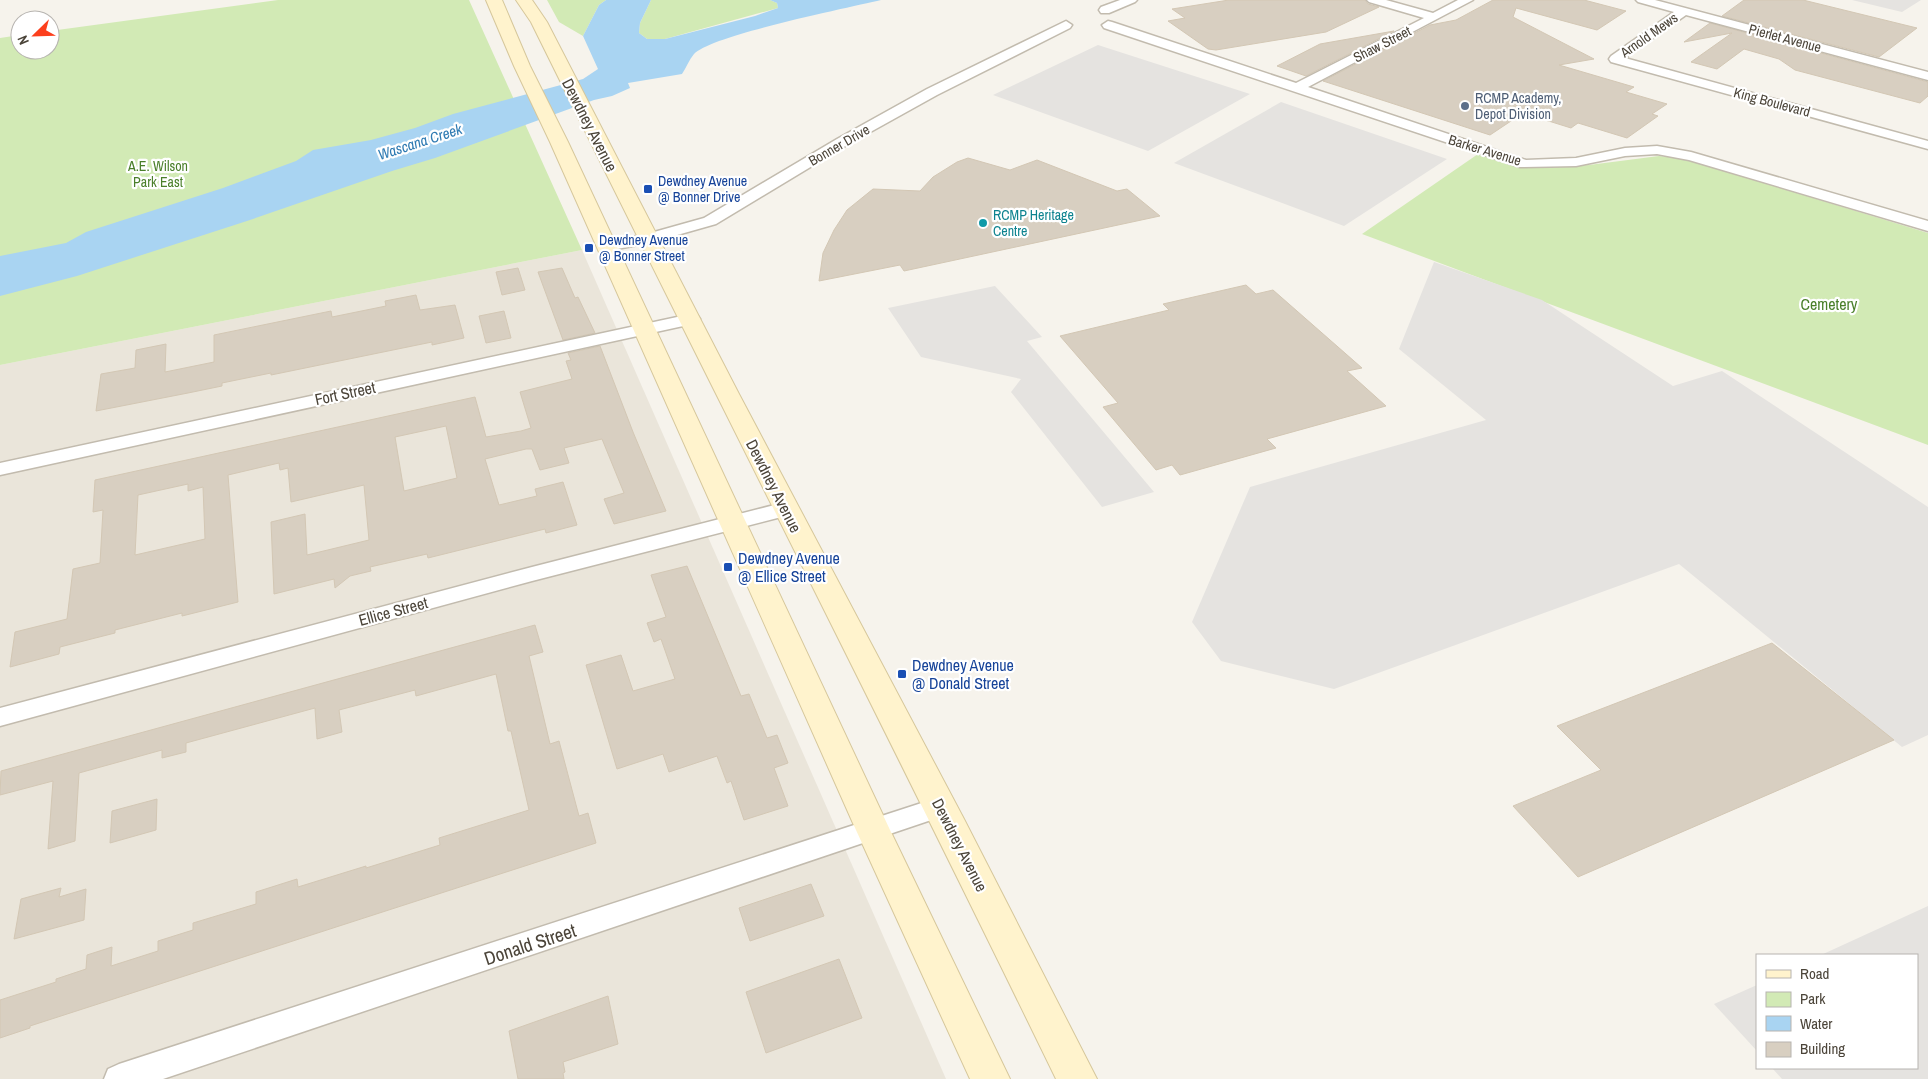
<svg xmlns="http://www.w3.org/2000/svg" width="1928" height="1079" viewBox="0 0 1928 1079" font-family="'Archivo Narrow',sans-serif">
  <rect width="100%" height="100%" fill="#f6f3ec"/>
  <polygon fill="#eae5da" points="582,250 946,1079 0,1079 0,365"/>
  <g fill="#d2eab5">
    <polygon points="278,0 469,0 582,250 0,365 0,38 20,35 20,50 50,50 50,31"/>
    <polygon points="547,0 606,0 599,5 583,36 559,22"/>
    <polygon points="651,0 770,0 777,3 778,8 665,39 647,39 639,33 640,23"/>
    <polygon points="1478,154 1534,168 1589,165 1659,156 1685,159 1928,233 1928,445 1362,234"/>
  </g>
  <g fill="#e5e3e0">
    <polygon points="1852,0 1921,0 1902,12"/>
    <polygon points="1098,45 1250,94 1148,151 993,95"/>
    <polygon points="1281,102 1447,159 1344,226 1174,163"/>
    <polygon points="1434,262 1542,300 1673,386 1722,371 1928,507 1928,735 1902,747 1679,564 1334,689 1221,661 1192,622 1250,487 1486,420 1399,349"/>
    <polygon points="995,286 1042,337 1027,341 1154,492 1102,507 1011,392 1021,379 921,357 888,308"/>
    <polygon points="1928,906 1928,1079 1782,1079 1772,1068 1917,1068 1917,955 1821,955"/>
    <polygon points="1757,985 1757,1051 1714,1004"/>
  </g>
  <path fill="#a9d4f2" d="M606,0H651L640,23L639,33L647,39H665L755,16L778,8L777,3L770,0H881C848,8 711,35 694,54C689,60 686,68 682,74L628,83L630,88L612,96L594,100L435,158L392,171L250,220L77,276L0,296V256L66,243L86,232L223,188L296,161L313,150L371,140L415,128L453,114L583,79L598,69L583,36L599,5Z"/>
  <g fill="#d8cfc1" stroke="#d3c7b4" fill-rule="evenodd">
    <polygon points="1229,0 1365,0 1368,4 1379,7 1326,32 1216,50 1208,49 1168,21 1185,18 1172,9"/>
    <polygon points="1493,0 1584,0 1626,11 1597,30 1516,8 1513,17 1594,59 1559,65 1634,87 1626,92 1667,104 1652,114 1658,116 1627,138 1578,123 1571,128 1523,113 1490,135 1323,81 1430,25 1456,20"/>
    <polygon points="1744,0 1803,0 1917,28 1879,57 1722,16"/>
    <polygon points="1710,23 1928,82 1928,96 1920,103 1795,70 1779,59 1744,49 1717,69 1691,62 1732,33 1684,42"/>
    <polygon points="1394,31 1306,76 1277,66 1320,44"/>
    <polygon points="968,158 1010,170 1037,160 1117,191 1127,189 1160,216 904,271 900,265 819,281 823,253 834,230 847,210 873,189 920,191 933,177 957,162"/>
    <polygon points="518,268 525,290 502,295 496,272"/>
    <polygon points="562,268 575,298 578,297 595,333 563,340 538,272"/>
    <polygon points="1246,285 1256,294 1273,290 1362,368 1347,371 1386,406 1267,439 1276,448 1180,475 1172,465 1156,470 1103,407 1118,403 1060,336 1169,310 1163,304"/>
    <polygon points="416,295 420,310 455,305 464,338 432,345 432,342 271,375 271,373 222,383 222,386 188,393 96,411 101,374 135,368 136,350 166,344 165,372 214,362 214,335 331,311 332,317 386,306 385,301"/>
    <polygon points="504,311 511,338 486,343 479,316"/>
    <path d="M600,346L633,432L666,511L614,524L604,499L624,493L602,439L564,448L569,463L540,470L532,449H526L485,459L499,505L537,496L535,489L563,482L577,525L546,533L545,529L428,558L427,554L370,567L371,571L350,576L335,588L334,579L274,594L271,522L305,514L307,555L369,540L364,485L291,502L288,468L280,470L279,463L228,475L238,602L182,616V613L115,630V633L60,647L59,654L10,667L15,632L67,619L73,569L100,563L103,510L93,512L95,480L475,397L486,437L521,431L531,428L520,392L572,379L566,361L571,360L568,353ZM446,426L457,478L404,491L395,437ZM188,484V491L203,487L205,539L135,555L138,495Z"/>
    <polygon points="687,566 741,696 749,694 767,738 777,735 788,763 774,768 788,806 744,820 731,781 727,783 717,756 669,772 663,754 617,769 586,665 621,655 633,691 675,679 661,639 654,642 647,623 666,617 651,575"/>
    <polygon points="535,625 543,652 529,656 550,744 559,741 579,816 588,813 596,843 30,1026 30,1028 0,1038 0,1000 56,982 56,979 86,969 87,955 112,947 111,966 158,951 158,941 193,930 193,923 256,904 256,892 297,879 298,887 366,866 366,868 440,845 439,838 529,810 511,731 508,731 496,674 416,696 415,690 339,710 342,732 317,739 315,708 186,743 186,752 162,758 162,750 79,773 75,841 48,849 53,781 0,795 1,771"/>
    <polygon points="1772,643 1894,740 1578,877 1513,806 1601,770 1557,726"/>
    <polygon points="157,799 156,830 110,843 112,811"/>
    <polygon points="811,884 824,916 750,941 739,908"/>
    <polygon points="61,888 59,897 86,889 84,920 14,939 21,899"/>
    <polygon points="839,959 862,1018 766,1053 746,992"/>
    <polygon points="608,996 618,1044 563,1062 565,1072 563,1073 564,1079 518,1079 509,1031"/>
  </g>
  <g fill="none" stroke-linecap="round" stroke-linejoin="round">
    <defs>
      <g id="minor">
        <polygon points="1120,0 1137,0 1135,2 1109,13 1101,13 1099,10 1101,7"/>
        <polygon points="1367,0 1386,0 1433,13 1458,0 1473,0 1308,87 1526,160 1576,158 1625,148 1657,146 1691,152 1928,221 1928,231 1689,160 1657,154 1625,156 1576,166 1520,167 1104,28 1102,25 1108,21 1112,22 1296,83 1424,18 1369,2"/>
        <polygon points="1636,0 1655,0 1928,72 1928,80 1686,15 1625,58 1928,141 1928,149 1611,62 1609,59 1611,56 1674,12 1638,2"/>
        <polygon points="1066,21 1072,25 1070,28 937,95 847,145 716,224 649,243 606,251 600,249 598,246 600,243 647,234 704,218 837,139 927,89"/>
        <polygon points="691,314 697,315 700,319 697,323 0,475 0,463"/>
        <polygon points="786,502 793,504 796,509 793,514 532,581 0,726 0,708 532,567"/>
        <polygon points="940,797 949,800 953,807 949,814 163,1079 104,1079 108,1069 119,1064"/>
      </g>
      <g id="secondary">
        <polygon points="486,0 502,0 530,66 568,142 890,830 1010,1079 970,1079 856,830 550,142 514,66"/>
        <path d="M516,0H532L547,22L739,394L964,819L1097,1079H1056C884,725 705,375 531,22Z"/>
      </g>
    </defs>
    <use href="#minor" stroke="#c2bbae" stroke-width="3"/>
    <use href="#secondary" stroke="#d6c79b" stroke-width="2"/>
    <use href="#minor" fill="#fff" fill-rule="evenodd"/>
    <use href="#secondary" fill="#fff3cd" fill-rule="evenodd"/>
  </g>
  <circle fill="#5c6f8a" stroke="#fff" stroke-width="2" cx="1465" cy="106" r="5"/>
  <g fill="#1a4fb4" stroke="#fff" stroke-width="2">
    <rect x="643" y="184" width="10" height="10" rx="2.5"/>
    <rect x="584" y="243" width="10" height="10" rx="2.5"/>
    <rect x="723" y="562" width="10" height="10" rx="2.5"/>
    <rect x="897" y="669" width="10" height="10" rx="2.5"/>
  </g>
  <circle fill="#0f9aa8" stroke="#fff" stroke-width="2" cx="983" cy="223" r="5"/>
  <g text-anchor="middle" stroke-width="4.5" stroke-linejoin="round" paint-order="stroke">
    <g font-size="14" fill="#4b4439" stroke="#fff">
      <text transform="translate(1649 35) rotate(-35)" y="5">Arnold Mews</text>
      <text transform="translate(1785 38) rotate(15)" y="5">Pierlet Avenue</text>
      <text transform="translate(1382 44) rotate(-27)" y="5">Shaw Street</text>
      <text transform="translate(1772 102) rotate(15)" y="5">King Boulevard</text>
      <text transform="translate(839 145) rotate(-30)" y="5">Bonner Drive</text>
      <text transform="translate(1485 150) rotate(17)" y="5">Barker Avenue</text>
    </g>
    <g font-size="14" fill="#4e5e75" stroke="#fff" text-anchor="start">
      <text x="1475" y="103">RCMP Academy,<tspan x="1475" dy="16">Depot Division</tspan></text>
    </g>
    <g font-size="14" fill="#4a7f2a" stroke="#fff">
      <text x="158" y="171">A.E. Wilson<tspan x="158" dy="16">Park East</tspan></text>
    </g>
    <g font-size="14" fill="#164399" stroke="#fff" text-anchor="start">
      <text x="658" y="186">Dewdney Avenue<tspan x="658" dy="16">@ Bonner Drive</tspan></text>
      <text x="599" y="245">Dewdney Avenue<tspan x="599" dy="16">@ Bonner Street</tspan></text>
    </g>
    <g font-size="14" fill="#0d838f" stroke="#fff" text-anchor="start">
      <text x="993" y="220">RCMP Heritage<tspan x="993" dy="16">Centre</tspan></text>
    </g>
    <g font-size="15" font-style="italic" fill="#2e7ab2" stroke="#fff">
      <text transform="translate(420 142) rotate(-18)" y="5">Wascana Creek</text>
    </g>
    <g font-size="16" fill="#4b4439" stroke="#fff">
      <text transform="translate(590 125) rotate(63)" y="6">Dewdney Avenue</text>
      <text transform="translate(345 393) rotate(-12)" y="6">Fort Street</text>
      <text transform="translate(774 486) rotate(63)" y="6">Dewdney Avenue</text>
      <text transform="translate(393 611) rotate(-15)" y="6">Ellice Street</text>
      <text transform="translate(960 845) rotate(63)" y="6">Dewdney Avenue</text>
    </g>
    <g font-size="16" fill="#4a7f2a" stroke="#fff">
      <text x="1829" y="310">Cemetery</text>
    </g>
    <g font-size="16" fill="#164399" stroke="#fff" text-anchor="start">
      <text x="738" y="564">Dewdney Avenue<tspan x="738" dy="18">@ Ellice Street</tspan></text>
      <text x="912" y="671">Dewdney Avenue<tspan x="912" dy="18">@ Donald Street</tspan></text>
    </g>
    <g font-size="19" fill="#4b4439" stroke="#fff">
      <text transform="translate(530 944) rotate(-18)" y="7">Donald Street</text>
    </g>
  </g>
  <rect x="1756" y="954" width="162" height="115" fill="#ffffff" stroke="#b7b4b0"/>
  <rect x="1766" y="970" width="25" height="8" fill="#fff3cd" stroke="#b7b4b0"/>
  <text x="1800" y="979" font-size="15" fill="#4b4439">Road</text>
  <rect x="1766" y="992" width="25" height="15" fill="#d2eab5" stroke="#b7b4b0"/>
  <text x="1800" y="1004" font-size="15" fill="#4b4439">Park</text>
  <rect x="1766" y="1016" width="25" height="15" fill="#a9d4f2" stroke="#b7b4b0"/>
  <text x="1800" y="1029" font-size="15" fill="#4b4439">Water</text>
  <rect x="1766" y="1042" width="25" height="15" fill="#d8cfc1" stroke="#b7b4b0"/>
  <text x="1800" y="1054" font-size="15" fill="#4b4439">Building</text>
  <g transform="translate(35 35) rotate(247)"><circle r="24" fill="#ffffff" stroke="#b7b4b0"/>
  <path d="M0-4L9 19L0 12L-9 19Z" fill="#fc3f1d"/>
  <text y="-8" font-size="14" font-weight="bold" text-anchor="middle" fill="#4b4439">N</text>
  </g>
</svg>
